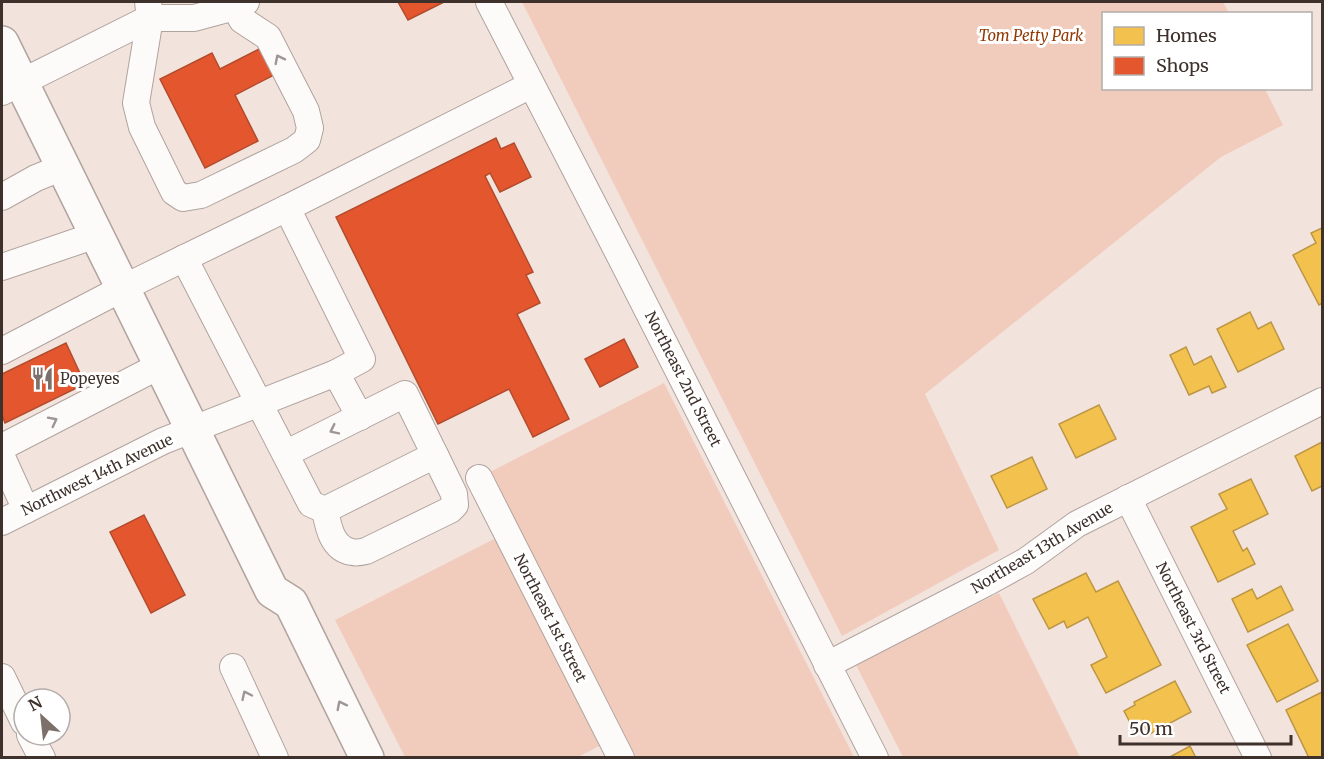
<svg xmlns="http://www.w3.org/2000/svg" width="1324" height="759" viewBox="0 0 1324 759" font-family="Merriweather,serif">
  <rect width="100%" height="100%" fill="#f3e3dd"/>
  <g fill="#f1ccbd">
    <polygon points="522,2 1223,2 1229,13 1104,14 1104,88 1265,89 1283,125 1221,157 925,394 999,550 842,636"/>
    <polygon points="664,383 854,757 636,757 490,472"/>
    <polygon points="496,538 601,745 578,757 405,757 335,620"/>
    <polygon points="999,593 1080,757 903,757 856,665"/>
  </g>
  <g fill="#f2c14e" stroke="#bc9644" stroke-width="1.5">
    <polygon points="1322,228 1322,303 1319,305 1293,255 1316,243 1311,233"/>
    <polygon points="1250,312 1258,329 1271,322 1284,349 1238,372 1217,329"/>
    <polygon points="1186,347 1194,365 1211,356 1226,387 1212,393 1209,386 1189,395 1170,355"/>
    <polygon points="1099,405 1116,439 1076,458 1059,424"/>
    <polygon points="1322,442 1322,486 1312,491 1295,456"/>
    <polygon points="1032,457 1047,489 1007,508 991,476"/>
    <polygon points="1251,479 1268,514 1233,531 1243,551 1247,548 1255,564 1218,582 1191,527 1227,509 1219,494"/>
    <polygon points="1086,573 1096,592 1118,581 1161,665 1106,693 1091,665 1107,657 1088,617 1067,628 1064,621 1049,629 1033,599"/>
    <polygon points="1281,586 1293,610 1248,632 1232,599 1252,589 1257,599"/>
    <polygon points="1288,624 1318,681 1277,702 1247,645"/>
    <polygon points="1175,681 1191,712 1148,735 1144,725 1134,730 1124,711 1135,705 1134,702"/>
    <polygon points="1322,692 1322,758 1309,758 1286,710"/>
    <polygon points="1190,746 1196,758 1168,758"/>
  </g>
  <g fill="#e4572e" stroke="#b24c2d" stroke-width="1.5">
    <polygon points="398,2 444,2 408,20"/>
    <polygon points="263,47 276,74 235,95 258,141 205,168 160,79 212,53 220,69"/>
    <polygon points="496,138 501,149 514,143 531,177 500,192 490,173 485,176 533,272 526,275 540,303 517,314 569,419 533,437 509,389 438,424 336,217"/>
    <polygon points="624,339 638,367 600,387 585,359"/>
    <polygon points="66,343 85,384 5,423 2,415 2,374"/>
    <polygon points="144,515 185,595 151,613 110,532"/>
  </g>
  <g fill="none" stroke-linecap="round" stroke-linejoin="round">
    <defs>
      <g id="minor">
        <polyline points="148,2 150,18 136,103 142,127 174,192 183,198 201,195 294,150 307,140 310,128 306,111 268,37 242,20 235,7"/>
        <polyline points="489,2 623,262 875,758"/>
        <polyline points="2,92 150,18 194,18 235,7 246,2"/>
        <polyline points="2,197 36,178 63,167"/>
        <polyline points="184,258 311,504 325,510 435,455 405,394 285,454"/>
        <polyline points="2,267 96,235"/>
        <polyline points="2,351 123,288 287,208"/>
        <polyline points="336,373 360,417"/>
        <polyline points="2,447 161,365"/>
        <polyline points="2,457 26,510"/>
        <polyline points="479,478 621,758"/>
        <polyline points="1128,498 1258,758"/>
        <path d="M325,510C328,526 332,549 352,552C356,553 362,552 366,551L450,510L455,505L454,494L435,455"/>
        <polyline points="2,522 163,441 336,373 362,359 287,208 531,85"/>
        <polyline points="827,665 986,583 1026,561 1077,524 1322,401"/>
        <polyline points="233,667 275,758"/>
        <polyline points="2,677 24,722"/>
        <polyline points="30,735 42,758"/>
      </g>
      <polyline id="major" points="2,43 272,591 291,603 367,758"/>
    </defs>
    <use href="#minor" stroke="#b0a39e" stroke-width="28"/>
    <use href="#major" stroke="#b0a39e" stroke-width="36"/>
    <use href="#minor" stroke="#fdfbfa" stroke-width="26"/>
    <use href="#major" stroke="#fdfbfa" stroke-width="33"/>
  </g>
  <defs><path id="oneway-chevron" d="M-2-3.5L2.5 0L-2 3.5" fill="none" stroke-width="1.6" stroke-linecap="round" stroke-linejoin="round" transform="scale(1.5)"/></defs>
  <g stroke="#9e9692">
    <use href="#oneway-chevron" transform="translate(279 59) rotate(-117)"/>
    <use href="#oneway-chevron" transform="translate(53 421) rotate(-27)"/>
    <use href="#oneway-chevron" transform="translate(334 430) rotate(154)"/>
    <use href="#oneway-chevron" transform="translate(246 695) rotate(-115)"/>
    <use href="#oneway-chevron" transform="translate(341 705) rotate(-117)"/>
  </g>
  <defs>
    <symbol id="restaurant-bare" viewBox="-9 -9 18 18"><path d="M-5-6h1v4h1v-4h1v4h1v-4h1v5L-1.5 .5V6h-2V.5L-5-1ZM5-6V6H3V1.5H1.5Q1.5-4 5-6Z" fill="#7d6f69" stroke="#fff" stroke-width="2.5" paint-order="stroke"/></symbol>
  </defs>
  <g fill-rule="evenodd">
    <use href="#restaurant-bare" x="26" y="362" width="33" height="33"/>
  </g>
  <g text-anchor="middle" stroke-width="6" stroke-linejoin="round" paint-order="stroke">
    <g font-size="15" font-style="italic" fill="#913702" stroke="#fff">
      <text x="1031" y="41">Tom Petty Park</text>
    </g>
    <g font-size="15" fill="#3e312b" stroke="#fff" text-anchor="start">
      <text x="60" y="384">Popeyes</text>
    </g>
    <g font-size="15" fill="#3e312b" stroke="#fff">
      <text transform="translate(683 379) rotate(63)" y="5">Northeast 2nd Street</text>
      <text transform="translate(97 475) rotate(-26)" y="5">Northwest 14th Avenue</text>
      <text transform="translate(1042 548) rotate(-31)" y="5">Northeast 13th Avenue</text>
      <text transform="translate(550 618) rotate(63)" y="5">Northeast 1st Street</text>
      <text transform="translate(1193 628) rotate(63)" y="5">Northeast 3rd Street</text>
    </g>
  </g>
  <rect width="1324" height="759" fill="none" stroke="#3e312b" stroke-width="6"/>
  <rect x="1102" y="12" width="210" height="78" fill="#ffffff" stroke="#b2adaa" stroke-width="1.5"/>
  <rect x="1114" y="27" width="30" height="18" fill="#f2c14e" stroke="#b2adaa" stroke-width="1.5"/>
  <text x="1156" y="42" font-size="18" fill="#3e312b">Homes</text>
  <rect x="1114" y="57" width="30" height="18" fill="#e4572e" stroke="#b2adaa" stroke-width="1.5"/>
  <text x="1156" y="72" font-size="18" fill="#3e312b">Shops</text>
  <g transform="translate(42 717) rotate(333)"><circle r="28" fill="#ffffff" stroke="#b2adaa" stroke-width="1.5"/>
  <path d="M0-4.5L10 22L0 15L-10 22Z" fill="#7d6f69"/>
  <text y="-9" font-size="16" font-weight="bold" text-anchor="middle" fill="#3e312b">N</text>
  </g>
  <path d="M1120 735v9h171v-9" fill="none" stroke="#3e312b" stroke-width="3"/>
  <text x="1129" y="735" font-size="18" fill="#3e312b" stroke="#ffffff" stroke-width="4.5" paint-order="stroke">50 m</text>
</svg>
